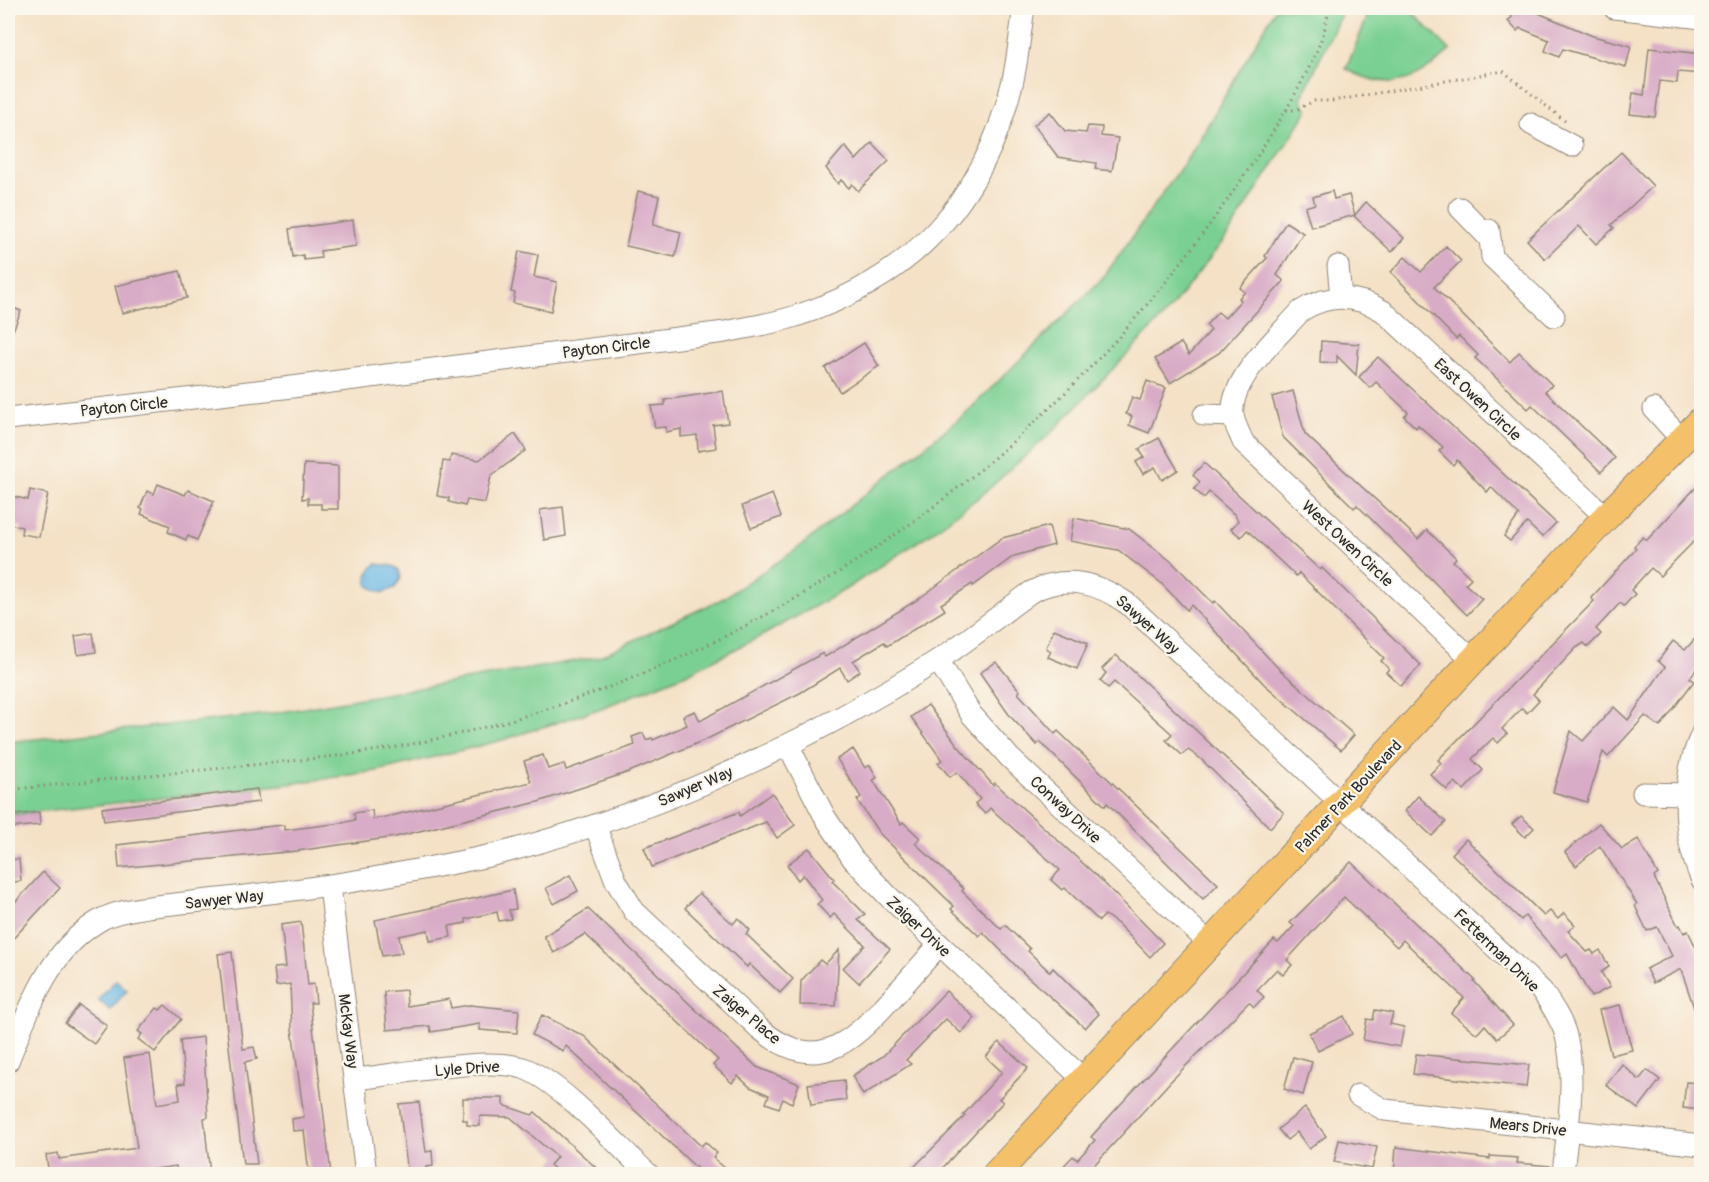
<svg xmlns="http://www.w3.org/2000/svg" width="1709" height="1182" viewBox="0 0 1709 1182" font-family="Pangolin,sans-serif">
  <rect width="100%" height="100%" fill="#fbf7ec"/>
  <filter id="ink" filterUnits="userSpaceOnUse"><feTurbulence type="fractalNoise" baseFrequency=".0167" numOctaves="2"/><feDisplacementMap in="SourceGraphic" scale="12" xChannelSelector="R" yChannelSelector="G"/><feConvolveMatrix kernelMatrix="1 2 1 2 8 2 1 2 1" color-interpolation-filters="sRGB"/></filter>
  <filter id="wash" filterUnits="userSpaceOnUse"><feTurbulence type="fractalNoise" baseFrequency=".008" numOctaves="4" result="noise"/><feDisplacementMap in="SourceGraphic" scale="24" xChannelSelector="R" yChannelSelector="G"/><feGaussianBlur stdDeviation="1.35" result="paint"/><feColorMatrix in="noise" values="0 0 0 0 0 0 0 0 0 0 0 0 0 0 0 0 0 1.4 0 .05"/><feComposite in="paint" operator="in"/></filter>
  <g filter="url(#wash)">
    <rect width="100%" height="100%" fill="#f4e1c6"/>
    <g fill="#7ad093" stroke="#527e5f" stroke-width="1.5">
      <polygon points="1276,8 1344,8 1301,99 1308,110 1230,232 1168,312 1051,433 983,494 931,533 846,589 765,634 686,674 599,709 499,741 377,771 289,784 8,815 8,742 270,714 598,657 722,599 797,549 965,414 1103,278 1192,152"/>
      <path d="M1371,8H1408L1450,50C1416,84 1389,92 1346,69Z"/>
    </g>
    <g fill="#6bb8e5" stroke="#4b7288" stroke-width="1.5">
      <path d="M376,564L393,566L399,570L401,578L395,588L382,593L368,586C365,576 368,571 376,564Z"/>
      <polygon points="116,980 127,990 110,1010 98,1000"/>
    </g>
    <g id="blocks">
      <g fill="#d8acc6">
        <polygon points="1503,8 1531,8 1536,12 1593,36 1631,46 1626,67 1563,49 1559,57 1545,51 1549,40 1520,28 1517,31 1508,21 1512,17"/>
        <polygon points="1649,48 1701,54 1701,74 1678,72 1677,83 1660,81 1655,117 1630,114 1633,93 1644,95"/>
        <polygon points="1050,112 1065,131 1086,133 1088,126 1102,127 1101,136 1118,138 1112,171 1095,169 1096,163 1058,157 1034,125"/>
        <polygon points="872,143 889,161 858,191 852,184 849,188 841,180 838,184 826,168 845,146 856,160"/>
        <polygon points="1621,152 1653,186 1611,225 1614,228 1596,244 1579,226 1545,259 1527,240"/>
        <polygon points="638,191 659,196 653,225 681,232 675,257 626,246"/>
        <polygon points="1332,191 1334,199 1349,195 1355,215 1311,227 1305,207 1315,204 1313,197"/>
        <polygon points="1366,202 1404,238 1392,252 1354,216"/>
        <polygon points="353,220 356,246 320,251 321,258 304,260 303,255 293,257 289,229"/>
        <polygon points="1286,222 1303,233 1277,275 1284,281 1219,353 1170,383 1155,359 1181,343 1189,355 1211,330 1206,325 1218,312 1225,318 1241,300 1239,298 1245,292 1240,288 1267,258 1265,256"/>
        <polygon points="1446,246 1461,261 1434,287 1510,362 1519,352 1552,385 1545,391 1615,458 1601,472 1532,405 1528,409 1490,372 1475,358 1478,355 1459,336 1456,339 1391,272 1405,257 1421,272"/>
        <polygon points="519,251 538,255 534,277 557,282 551,311 513,303 515,293 511,292"/>
        <polygon points="180,271 187,298 122,313 115,286"/>
        <polygon points="8,306 21,311 8,343"/>
        <polygon points="1321,341 1359,344 1356,375 1337,356 1337,363 1320,362"/>
        <polygon points="864,343 879,366 840,392 825,368"/>
        <polygon points="1378,357 1556,523 1542,537 1527,523 1510,541 1504,536 1519,515 1491,487 1487,492 1457,460 1453,465 1439,451 1443,447 1418,425 1416,428 1404,416 1408,412 1376,382 1370,388 1359,377"/>
        <polygon points="1147,381 1166,388 1149,433 1129,425 1132,416 1126,414 1132,397 1140,400"/>
        <polygon points="723,391 728,423 713,425 716,448 698,451 697,435 681,437 681,429 666,432 666,427 655,428 651,406 665,405 665,400"/>
        <polygon points="1293,391 1305,434 1418,539 1427,530 1456,558 1453,561 1471,578 1465,584 1482,599 1467,615 1357,505 1354,508 1283,437 1272,397"/>
        <polygon points="515,434 526,450 491,476 485,503 467,500 465,506 449,502 449,498 437,496 443,461 450,462 451,455 479,460"/>
        <polygon points="1159,438 1178,470 1162,480 1155,467 1143,474 1136,462 1144,457 1139,449"/>
        <polygon points="1204,463 1320,570 1322,568 1421,665 1401,686 1386,672 1389,669 1381,661 1384,658 1299,573 1296,576 1247,530 1241,537 1231,529 1238,521 1235,515 1209,492 1204,498 1194,489 1200,482 1193,475"/>
        <polygon points="304,464 338,466 338,509 321,509 321,504 308,504 308,498 302,499"/>
        <polygon points="1701,482 1701,534 1660,576 1651,568 1631,590 1635,594 1624,606 1620,603 1596,629 1601,634 1588,647 1584,643 1576,648 1533,694 1539,700 1527,713 1522,708 1502,729 1507,734 1498,743 1493,738 1472,759 1483,770 1464,790 1455,782 1447,790 1430,774 1441,763 1438,760 1594,601 1591,598 1636,549 1634,546 1643,537 1647,540"/>
        <polygon points="158,484 185,495 188,490 214,501 197,540 188,536 186,540 168,532 170,526 141,514 143,509 140,508 147,491 154,494"/>
        <polygon points="30,490 48,494 39,537 21,534 22,527 8,524 8,495 28,500"/>
        <polygon points="772,494 781,517 751,528 742,506"/>
        <polygon points="563,507 566,536 544,540 540,510"/>
        <polygon points="1074,518 1129,529 1172,562 1213,603 1215,601 1279,669 1354,735 1341,750 1264,684 1191,605 1187,610 1161,583 1118,550 1070,541"/>
        <polygon points="1049,526 1054,545 1014,556 973,586 972,584 941,604 945,610 887,646 884,642 853,661 860,671 847,680 840,668 800,693 707,739 629,772 538,802 395,837 297,851 119,868 117,845 273,826 285,825 285,830 342,823 355,820 354,813 372,810 373,819 391,816 531,782 524,761 543,755 548,769 564,764 566,770 635,745 632,737 643,733 646,740 652,738 653,740 687,725 683,716 695,711 700,721 823,653 825,657 917,600 1002,538"/>
        <polygon points="1054,629 1088,643 1077,669 1048,657 1051,651 1046,648"/>
        <polygon points="1701,632 1701,662 1690,678 1694,681 1660,727 1645,716 1608,757 1603,752 1587,802 1553,792 1571,731 1583,741 1614,707 1628,720 1665,667 1658,661 1673,641 1685,650"/>
        <polygon points="93,633 96,652 78,655 75,636"/>
        <polygon points="1116,655 1284,813 1270,828 1201,759 1188,750 1182,755 1166,740 1172,734 1114,682 1108,688 1100,681 1106,673 1102,669"/>
        <polygon points="996,662 1020,691 1018,693 1055,734 1058,731 1218,884 1203,899 1107,803 1105,806 1040,742 1037,745 1010,716 980,673"/>
        <polygon points="928,705 958,746 993,785 995,783 1099,878 1163,943 1150,957 1118,924 1105,915 1099,921 1065,888 1062,890 1051,880 1060,870 990,808 985,814 975,804 980,799 957,772 950,777 938,763 942,760 911,717"/>
        <polygon points="853,749 865,768 870,765 877,778 873,780 901,824 903,822 920,838 915,843 964,889 962,891 1001,929 1005,925 1030,949 1028,951 1050,972 1053,968 1099,1014 1085,1028 1020,970 983,932 979,936 951,909 954,906 879,833 857,800 861,797 837,759"/>
        <polygon points="257,789 259,802 104,821 102,808"/>
        <polygon points="772,793 795,825 777,838 766,822 652,867 644,848 739,812 740,816"/>
        <polygon points="1418,796 1446,822 1432,836 1405,811"/>
        <polygon points="39,812 40,825 8,828 8,816"/>
        <polygon points="1521,816 1534,828 1525,837 1512,824"/>
        <polygon points="1599,823 1622,849 1638,839 1658,874 1654,877 1678,926 1680,925 1684,933 1688,931 1701,958 1701,1023 1699,1023 1681,969 1653,983 1646,969 1672,956 1657,927 1647,931 1635,906 1637,904 1600,846 1576,866 1565,852"/>
        <polygon points="1466,839 1544,916 1550,911 1558,919 1564,913 1575,925 1568,931 1587,952 1591,950 1594,954 1600,950 1609,967 1601,972 1610,987 1591,997 1567,954 1562,958 1525,916 1521,920 1452,854"/>
        <polygon points="809,848 834,879 832,881 865,914 858,920 890,949 859,983 843,968 865,945 834,914 830,918 817,904 822,900 803,875 798,880 787,865"/>
        <polygon points="19,859 21,881 8,883 8,860"/>
        <polygon points="1351,862 1475,980 1474,981 1513,1025 1497,1039 1485,1025 1477,1034 1451,1013 1464,998 1403,940 1397,947 1344,897 1287,960 1292,965 1283,975 1277,969 1257,990 1264,997 1254,1007 1249,1002 1170,1082 1086,1174 1056,1174 1073,1156 1077,1160 1095,1140 1091,1137 1119,1106 1274,940 1278,943 1294,926 1290,923"/>
        <polygon points="43,872 60,888 8,944 8,910"/>
        <polygon points="570,875 578,891 554,904 546,888"/>
        <polygon points="513,890 516,909 509,910 511,919 499,921 497,912 466,919 466,923 449,926 451,937 430,941 428,930 399,936 402,953 382,956 375,920"/>
        <polygon points="699,893 733,924 738,918 750,930 746,934 793,979 780,993 749,964 747,967 685,908"/>
        <polygon points="588,909 757,1067 799,1084 792,1103 783,1099 779,1108 766,1103 769,1095 750,1087 738,1076 732,1083 713,1065 718,1060 585,934 554,953 544,936"/>
        <polygon points="301,922 308,985 314,984 316,1003 310,1003 331,1174 309,1174 304,1130 293,1131 292,1119 304,1117 292,1029 290,984 276,986 274,968 286,967 281,925"/>
        <polygon points="839,950 836,1006 800,1005 801,981 820,960 825,964"/>
        <polygon points="232,952 243,1049 254,1047 257,1059 245,1062 257,1164 243,1164 218,954"/>
        <polygon points="406,990 407,1006 449,999 451,1008 470,1005 519,1010 517,1033 480,1030 480,1024 431,1032 430,1026 387,1030 384,992"/>
        <polygon points="946,991 975,1018 961,1033 946,1019 906,1060 911,1064 863,1095 852,1076 883,1056"/>
        <polygon points="79,1005 107,1026 94,1044 65,1023"/>
        <polygon points="165,1005 181,1019 155,1052 138,1039 142,1034 138,1031 157,1008 160,1010"/>
        <polygon points="1620,1005 1632,1050 1611,1055 1599,1010"/>
        <polygon points="1375,1010 1393,1013 1390,1024 1404,1027 1400,1047 1363,1040 1367,1019 1373,1020"/>
        <polygon points="542,1015 584,1036 701,1146 705,1142 717,1153 713,1158 732,1174 703,1174 566,1046 563,1051 532,1035"/>
        <polygon points="1344,1016 1352,1034 1318,1051 1309,1033"/>
        <polygon points="203,1037 208,1117 204,1118 210,1174 177,1174 176,1166 149,1170 149,1174 126,1174 126,1169 89,1174 49,1174 46,1155 58,1153 59,1159 137,1148 124,1058 150,1054 157,1104 180,1100 178,1084 185,1083 180,1040"/>
        <polygon points="999,1042 1028,1068 999,1099 1003,1102 937,1174 907,1174 965,1116 963,1115 1002,1072 986,1057"/>
        <polygon points="1416,1054 1529,1065 1526,1087 1413,1074"/>
        <polygon points="1293,1057 1312,1062 1303,1095 1284,1089"/>
        <polygon points="1622,1064 1639,1080 1647,1070 1660,1080 1638,1109 1606,1085"/>
        <polygon points="844,1080 846,1100 811,1105 808,1084"/>
        <polygon points="1686,1082 1701,1083 1701,1110 1683,1108"/>
        <polygon points="463,1098 503,1098 503,1105 532,1115 535,1112 603,1174 561,1174 550,1165 557,1157 510,1117 480,1116 480,1126 467,1125 467,1120 463,1120"/>
        <polygon points="419,1102 426,1152 432,1151 433,1166 426,1167 427,1174 408,1174 399,1104"/>
        <polygon points="1305,1108 1326,1136 1309,1149 1297,1132 1287,1140 1278,1129"/>
        <polygon points="1339,1140 1377,1147 1372,1169 1334,1162"/>
        <polygon points="1396,1147 1490,1159 1490,1156 1518,1158 1517,1163 1550,1166 1549,1174 1413,1172 1413,1174 1394,1174"/>
      </g>
    </g>
  </g>
  <g filter="url(#ink)">
    <use href="#blocks" fill-opacity="0" stroke="#908678" stroke-width="1.5"/>
    <g fill="none" stroke-linecap="round" stroke-linejoin="round">
      <defs>
        <g id="minor">
          <polyline points="1614,8 1702,18"/>
          <polyline points="1531,124 1572,146"/>
          <polyline points="1460,208 1490,239"/>
          <polyline points="1489,230 1492,257 1554,316"/>
          <polyline points="1338,266 1341,297"/>
          <polyline points="1654,409 1681,439"/>
          <polyline points="1204,415 1233,416"/>
          <path d="M8,419L292,387L725,332C748,327 773,324 796,316C911,279 983,203 1012,84C1018,59 1020,33 1024,8"/>
          <polyline points="938,660 971,714 1010,758 1210,944"/>
          <path d="M1474,661L1243,442C1240,434 1234,424 1233,415C1229,379 1279,336 1301,311C1328,293 1356,295 1383,311L1606,517"/>
          <path d="M1702,733C1681,779 1681,834 1702,880"/>
          <polyline points="788,745 825,817 853,859 888,896 1084,1080"/>
          <polyline points="1643,793 1686,794"/>
          <path d="M595,825L616,881L634,911L760,1029C816,1075 849,1045 890,1000C907,982 923,963 939,945"/>
          <polyline points="330,887 366,1174"/>
          <path d="M8,1061C30,1008 49,947 104,918C129,906 180,904 209,900C271,893 333,886 395,874C432,867 469,861 505,852C657,812 803,745 935,662C968,641 999,615 1031,592C1065,574 1097,582 1128,604L1542,991C1551,1005 1562,1020 1566,1036C1577,1080 1567,1130 1563,1174"/>
          <path d="M355,1079C396,1075 486,1056 523,1068C560,1081 618,1146 648,1174"/>
          <polyline points="1358,1095 1385,1110 1702,1145"/>
        </g>
        <polyline id="major" points="996,1174 1606,517 1702,420"/>
      </defs>
      <use href="#minor" stroke="#908678" stroke-width="23"/>
      <use href="#major" stroke="#908678" stroke-width="29"/>
      <g stroke="#908678" stroke-width="3" stroke-dasharray="1.5 4.5" stroke-linecap="butt">
        <polyline points="1286,110 1296,110 1314,101 1332,101 1503,71 1566,122"/>
        <path d="M8,790C89,781 171,773 252,765C309,759 366,754 422,742C735,677 1020,486 1207,228C1239,185 1329,57 1328,8"/>
      </g>
      <use href="#minor" stroke="#fff" stroke-width="21"/>
      <use href="#major" stroke="#f4c16a" stroke-width="27"/>
    </g>
  </g>
  <g text-anchor="middle" stroke-width="4.5" stroke-linejoin="round" paint-order="stroke">
    <g font-size="16" fill="#2b2b2b" stroke="#fbf7ec">
      <text transform="translate(606 347) rotate(-7)" y="6">Payton Circle</text>
      <text transform="translate(1478 399) rotate(43)" y="6">East Owen Circle</text>
      <text transform="translate(124 406) rotate(-6)" y="6">Payton Circle</text>
      <text transform="translate(1348 543) rotate(43)" y="6">West Owen Circle</text>
      <text transform="translate(1148 624) rotate(42)" y="6">Sawyer Way</text>
      <text transform="translate(695 786) rotate(-23)" y="6">Sawyer Way</text>
      <text transform="translate(1348 796) rotate(-47)" y="6">Palmer Park Boulevard</text>
      <text transform="translate(1066 809) rotate(43)" y="6">Conway Drive</text>
      <text transform="translate(224 899) rotate(-6)" y="6">Sawyer Way</text>
      <text transform="translate(919 926) rotate(43)" y="6">Zaiger Drive</text>
      <text transform="translate(1497 950) rotate(44)" y="6">Fetterman Drive</text>
      <text transform="translate(747 1014) rotate(40)" y="6">Zaiger Place</text>
      <text transform="translate(349 1031) rotate(83)" y="6">McKay Way</text>
      <text transform="translate(467 1068) rotate(-4)" y="6">Lyle Drive</text>
      <text transform="translate(1528 1126) rotate(6)" y="6">Mears Drive</text>
    </g>
  </g>
  <rect width="1709" height="1182" fill="none" stroke="#fbf7ec" stroke-width="30"/>
</svg>
